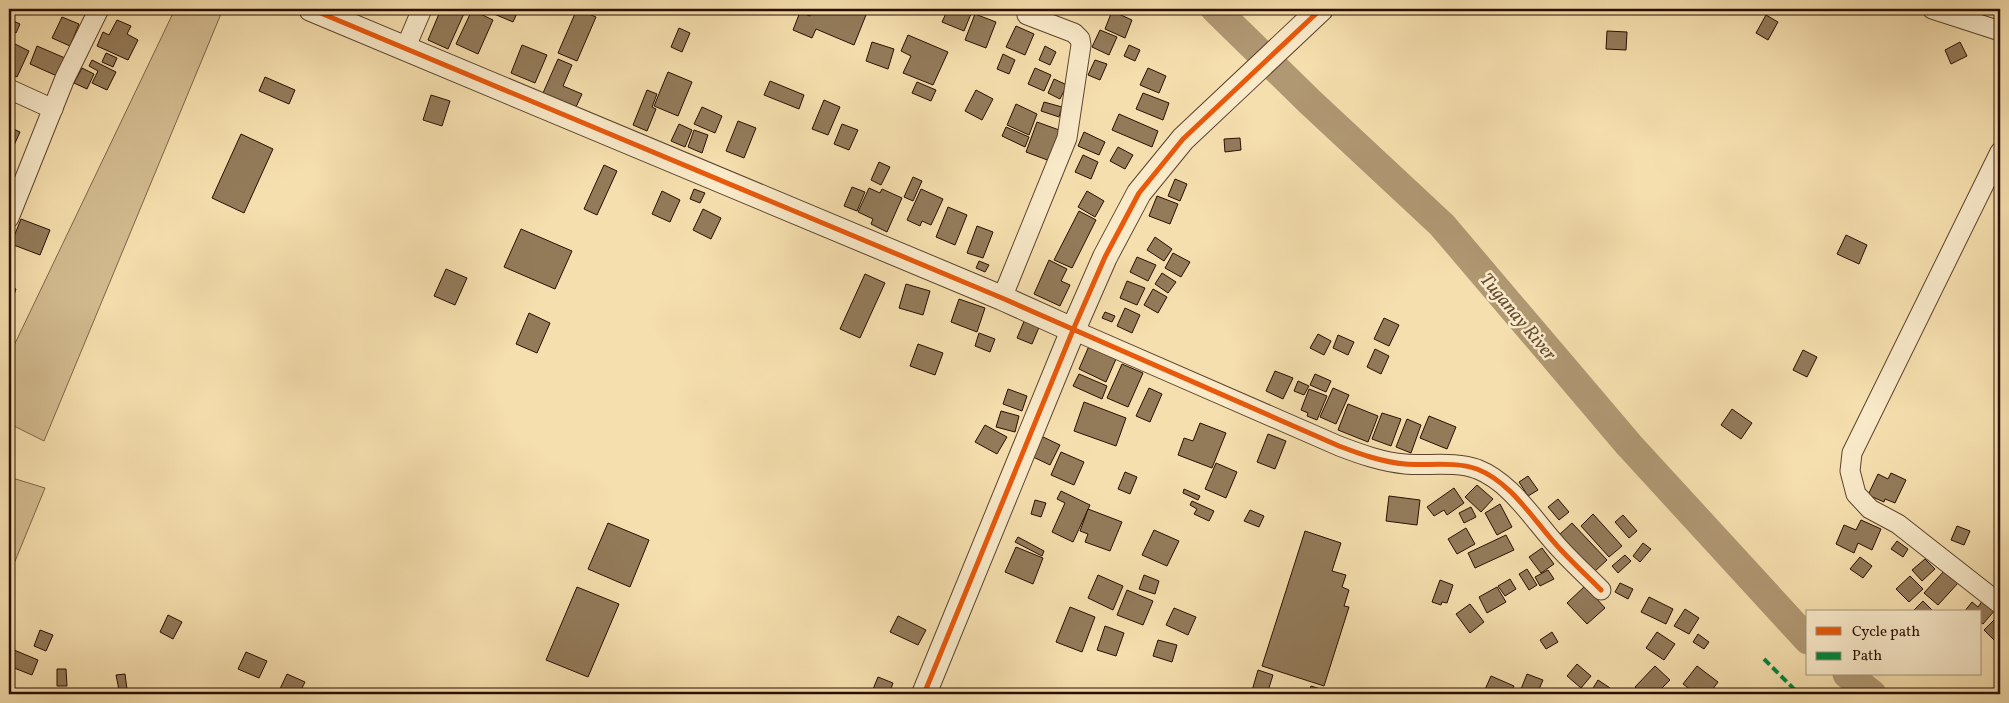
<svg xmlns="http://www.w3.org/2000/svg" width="2009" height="703" viewBox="0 0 2009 703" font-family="Vollkorn,serif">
  <rect width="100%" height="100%" fill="#f6dfae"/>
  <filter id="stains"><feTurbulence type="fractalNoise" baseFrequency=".004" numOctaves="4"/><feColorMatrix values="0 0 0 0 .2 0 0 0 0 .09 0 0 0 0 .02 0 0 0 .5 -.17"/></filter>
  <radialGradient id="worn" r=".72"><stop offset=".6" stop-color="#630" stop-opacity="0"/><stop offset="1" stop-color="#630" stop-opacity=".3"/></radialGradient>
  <g fill="#d3bc90" stroke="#7e6648">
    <polygon points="175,9 223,9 44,441 14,426 9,415 9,356"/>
    <polygon points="9,477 45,488 9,576"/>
  </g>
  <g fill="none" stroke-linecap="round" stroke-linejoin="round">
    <g stroke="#b09873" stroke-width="29">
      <polyline points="1215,9 1309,101 1442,225 1629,445 1808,640"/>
      <polyline points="1847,674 1872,694"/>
    </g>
  </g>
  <g fill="#937b5a" stroke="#280f00">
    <polygon points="441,9 466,9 448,49 428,40"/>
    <polygon points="488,9 519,9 513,22 487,11"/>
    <polygon points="577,9 596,17 577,61 558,53"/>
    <polygon points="813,9 864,9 868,10 854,45 816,29 812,38 793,30 800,12 810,16"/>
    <polygon points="948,9 973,9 964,31 942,22"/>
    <polygon points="472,10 493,20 478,54 456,44"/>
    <polygon points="1112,11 1132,20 1125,38 1105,29"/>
    <polygon points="975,14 996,22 986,48 965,40"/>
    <polygon points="1766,15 1778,22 1768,40 1756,33"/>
    <polygon points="62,17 79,24 70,46 52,38"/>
    <polygon points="9,19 20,24 16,33 9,29"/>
    <polygon points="117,20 131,26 127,34 138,40 128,60 97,46 103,32 109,35"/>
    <polygon points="1016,26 1034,34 1025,55 1006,47"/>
    <polygon points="679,28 690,33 682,52 671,47"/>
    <polygon points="1100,30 1117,37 1109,55 1092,47"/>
    <polygon points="1607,31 1627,32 1626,50 1606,49"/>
    <polygon points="908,35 948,52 933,85 903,73 911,56 901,51"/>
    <polygon points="872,42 894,49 888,69 866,61"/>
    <polygon points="1960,42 1967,56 1951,64 1945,50"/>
    <polygon points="13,43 29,51 17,77 9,73 9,52"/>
    <polygon points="522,45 547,55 535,83 511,73"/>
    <polygon points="1129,45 1140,50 1135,61 1124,56"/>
    <polygon points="37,46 65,58 57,76 30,64"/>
    <polygon points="1045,46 1056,52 1050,65 1039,60"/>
    <polygon points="106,53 117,58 113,67 102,62"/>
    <polygon points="1003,54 1015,60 1009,74 997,69"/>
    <polygon points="558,59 572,65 563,86 582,94 576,107 543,93"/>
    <polygon points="92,60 116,72 107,90 92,83 98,71 89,66"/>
    <polygon points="1095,60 1107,64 1100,80 1088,75"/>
    <polygon points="82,68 94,74 87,89 74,83"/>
    <polygon points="1035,68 1051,75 1044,91 1028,84"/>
    <polygon points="1148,68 1166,76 1159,93 1140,85"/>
    <polygon points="668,72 692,82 678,116 654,106"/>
    <polygon points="265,77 295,90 289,104 259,91"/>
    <polygon points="1054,79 1067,85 1060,99 1048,93"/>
    <polygon points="770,81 804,95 799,109 764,95"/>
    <polygon points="917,82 936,90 931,101 912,93"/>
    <polygon points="647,90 657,94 652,107 656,109 647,131 633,125"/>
    <polygon points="976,90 993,99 982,120 965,111"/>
    <polygon points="1143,93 1169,103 1163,120 1136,109"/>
    <polygon points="431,95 450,101 442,126 423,120"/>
    <polygon points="824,100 840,107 828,135 812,129"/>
    <polygon points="1044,102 1062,107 1059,117 1041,111"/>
    <polygon points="1016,104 1037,114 1029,135 1007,125"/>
    <polygon points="702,107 722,116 715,133 694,124"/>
    <polygon points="1119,114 1158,131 1152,147 1112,130"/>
    <polygon points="738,121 756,128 744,158 726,151"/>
    <polygon points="1037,122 1062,131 1050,161 1026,152"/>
    <polygon points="679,124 692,130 685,147 671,141"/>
    <polygon points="842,124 858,130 849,150 834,144"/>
    <polygon points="9,127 20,132 10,154 9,153"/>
    <polygon points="1006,127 1029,137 1025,147 1002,136"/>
    <polygon points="694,130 708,135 702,153 688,147"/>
    <polygon points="1084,132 1105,142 1099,155 1078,146"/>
    <polygon points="241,134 273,149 244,213 212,198"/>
    <polygon points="1240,138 1241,150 1225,152 1224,139"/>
    <polygon points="1118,147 1133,155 1125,169 1110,161"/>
    <polygon points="1083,155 1098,162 1091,179 1075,172"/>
    <polygon points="879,162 890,167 881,185 871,180"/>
    <polygon points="604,165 617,171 597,215 584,209"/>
    <polygon points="913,177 922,181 913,201 904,197"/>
    <polygon points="1175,179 1187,184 1180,201 1168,196"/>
    <polygon points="852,187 865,192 857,211 844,206"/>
    <polygon points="869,188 880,193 882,189 902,198 887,232 871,224 873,219 858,212"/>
    <polygon points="694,189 705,193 700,203 690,199"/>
    <polygon points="921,189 943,199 931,225 922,221 920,226 907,220"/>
    <polygon points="662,191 680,200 670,222 652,214"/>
    <polygon points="1087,191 1104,201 1095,217 1078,207"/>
    <polygon points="1157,196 1178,204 1170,224 1149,216"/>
    <polygon points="948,207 967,215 955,245 936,237"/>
    <polygon points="703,209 721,218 711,239 693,230"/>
    <polygon points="1079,211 1096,220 1072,268 1054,260"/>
    <polygon points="21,219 50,230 40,255 11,244"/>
    <polygon points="977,226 993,232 983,258 967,253"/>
    <polygon points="521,229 572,251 555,289 504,267"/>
    <polygon points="1846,235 1867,245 1859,264 1837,254"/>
    <polygon points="1155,237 1172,249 1164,261 1147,250"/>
    <polygon points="1173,253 1190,262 1181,277 1165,268"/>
    <polygon points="1137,257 1156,265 1148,281 1130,272"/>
    <polygon points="1049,260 1067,269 1061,281 1070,285 1060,306 1034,294"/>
    <polygon points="979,261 989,265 985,272 976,268"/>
    <polygon points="446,269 467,278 455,305 434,296"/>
    <polygon points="1162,273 1176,282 1168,293 1155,284"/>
    <polygon points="865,274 885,283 860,338 840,329"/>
    <polygon points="1127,281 1145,288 1137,305 1120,298"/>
    <polygon points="906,284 930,291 923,315 899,308"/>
    <polygon points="9,286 16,289 9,309"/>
    <polygon points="1153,289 1167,297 1158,313 1144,305"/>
    <polygon points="959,299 985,308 977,332 951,322"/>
    <polygon points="1125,308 1140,315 1132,333 1117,326"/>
    <polygon points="1105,312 1115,316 1112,322 1102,318"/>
    <polygon points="529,313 550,323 537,353 516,344"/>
    <polygon points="1384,318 1399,325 1389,346 1374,339"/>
    <polygon points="1025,319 1040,325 1032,344 1017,338"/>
    <polygon points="979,333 995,339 990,352 975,346"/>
    <polygon points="1318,334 1331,341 1324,355 1310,348"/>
    <polygon points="1338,335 1354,342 1348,355 1333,348"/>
    <polygon points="918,344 943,353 935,375 910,366"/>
    <polygon points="1089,346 1116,359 1106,382 1079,369"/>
    <polygon points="1375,349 1389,356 1381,374 1367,367"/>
    <polygon points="1803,350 1817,357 1807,377 1793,370"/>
    <polygon points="1122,364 1143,373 1128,407 1107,398"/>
    <polygon points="1275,371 1293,378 1283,399 1266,391"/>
    <polygon points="1079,374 1107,386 1102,399 1073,386"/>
    <polygon points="1315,374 1331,381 1326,392 1310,385"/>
    <polygon points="1298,381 1309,386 1304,395 1294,391"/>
    <polygon points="1149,388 1162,394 1150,422 1136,416"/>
    <polygon points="1333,388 1349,395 1336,424 1320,417"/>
    <polygon points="1008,389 1027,396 1022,411 1003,404"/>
    <polygon points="1309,389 1327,396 1317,420 1307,416 1308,413 1301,410"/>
    <polygon points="1084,402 1126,418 1116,446 1074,431"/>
    <polygon points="1348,404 1378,416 1368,442 1338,430"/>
    <polygon points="1732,409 1752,423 1741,439 1721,425"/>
    <polygon points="1001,411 1019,416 1015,432 996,427"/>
    <polygon points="1382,413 1401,419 1391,446 1372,439"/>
    <polygon points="1429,416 1456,427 1447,449 1420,438"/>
    <polygon points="1407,419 1421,425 1411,453 1396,447"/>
    <polygon points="1200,423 1226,433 1212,468 1178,455 1184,438 1193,441"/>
    <polygon points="985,425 1007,437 997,454 975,442"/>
    <polygon points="1268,434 1286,441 1275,469 1257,462"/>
    <polygon points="1041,436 1060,445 1050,465 1031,456"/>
    <polygon points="1061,452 1084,462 1074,485 1051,475"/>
    <polygon points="1216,463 1237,472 1226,498 1205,489"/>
    <polygon points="1125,472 1137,477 1130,494 1118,489"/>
    <polygon points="1891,473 1906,480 1895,503 1885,499 1884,502 1868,495 1878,474 1888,479"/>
    <polygon points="1528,476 1538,490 1528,496 1519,482"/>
    <polygon points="1477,485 1493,499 1481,512 1465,497"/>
    <polygon points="1454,488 1464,503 1447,515 1444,510 1434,516 1427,507"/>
    <polygon points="1184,489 1200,496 1198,500 1183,493"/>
    <polygon points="1061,491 1090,505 1073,542 1052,532 1065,503 1057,499"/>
    <polygon points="1389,496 1420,500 1417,525 1386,521"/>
    <polygon points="1558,499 1569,512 1559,520 1548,507"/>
    <polygon points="1035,500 1046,503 1041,517 1031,514"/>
    <polygon points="1192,501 1214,511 1209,521 1194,514 1197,509 1190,505"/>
    <polygon points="1500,504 1512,527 1497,535 1485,513"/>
    <polygon points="1471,507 1476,517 1464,523 1459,513"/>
    <polygon points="1088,509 1122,522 1110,551 1085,542 1088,534 1080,531"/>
    <polygon points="1250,510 1264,516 1259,527 1244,521"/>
    <polygon points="1593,514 1622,546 1609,557 1581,526"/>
    <polygon points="1623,515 1637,531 1629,538 1615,522"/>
    <polygon points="1861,520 1881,529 1872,550 1858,543 1854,553 1836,544 1844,525 1856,530"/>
    <polygon points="608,523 649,540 630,587 588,569"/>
    <polygon points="1572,523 1607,560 1594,572 1559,535"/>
    <polygon points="1957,526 1970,531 1964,545 1951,540"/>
    <polygon points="1466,528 1475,544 1457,554 1448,539"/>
    <polygon points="1154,530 1179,541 1167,566 1142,555"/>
    <polygon points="1305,531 1341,543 1332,571 1346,575 1342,587 1349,590 1344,606 1349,607 1324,686 1262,666"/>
    <polygon points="1506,535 1514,550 1475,568 1468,553"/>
    <polygon points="1018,537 1044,551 1042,556 1015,542"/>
    <polygon points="1897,541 1908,549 1903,557 1891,549"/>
    <polygon points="1643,543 1651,549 1640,562 1633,556"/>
    <polygon points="1016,547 1043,558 1033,584 1005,572"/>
    <polygon points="1542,548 1554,564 1541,573 1529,557"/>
    <polygon points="1625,555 1631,561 1618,573 1612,566"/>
    <polygon points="1860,557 1872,566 1863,578 1850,569"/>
    <polygon points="1925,559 1935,569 1922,581 1912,570"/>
    <polygon points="1527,569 1537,585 1529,590 1519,574"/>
    <polygon points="1548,570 1554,579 1540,586 1535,577"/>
    <polygon points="1945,570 1959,582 1938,605 1924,593"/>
    <polygon points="1098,575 1123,586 1113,610 1088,598"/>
    <polygon points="1144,575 1159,581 1155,594 1139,589"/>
    <polygon points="1910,576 1923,589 1909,602 1896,589"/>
    <polygon points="1510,579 1516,589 1505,596 1498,586"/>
    <polygon points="1440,580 1453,585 1447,603 1442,602 1441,605 1432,602"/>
    <polygon points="1620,583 1633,589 1628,599 1615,592"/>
    <polygon points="1585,586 1605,608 1587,624 1567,603"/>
    <polygon points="577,587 619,604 588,677 546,660"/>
    <polygon points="1497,587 1506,602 1487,613 1479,597"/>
    <polygon points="1127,590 1153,601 1143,625 1117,615"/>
    <polygon points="1649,597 1673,609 1666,624 1641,612"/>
    <polygon points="1983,600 1995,610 1983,624 1980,622 1980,612 1964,612 1972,602 1978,607"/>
    <polygon points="1923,601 1932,610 1929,612 1912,612"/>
    <polygon points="1470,604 1484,622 1470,633 1456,614"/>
    <polygon points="1070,607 1095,617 1082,652 1056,642"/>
    <polygon points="1174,608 1196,617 1188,635 1166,625"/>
    <polygon points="1685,609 1699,618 1689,634 1674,626"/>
    <polygon points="168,615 182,622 173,639 160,632"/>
    <polygon points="898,616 926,630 918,645 890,632"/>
    <polygon points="1998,616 2000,618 2000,646 1984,630"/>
    <polygon points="1105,626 1124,633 1116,656 1097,650"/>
    <polygon points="40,630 53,635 46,651 34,646"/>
    <polygon points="1552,632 1558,642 1546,649 1540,640"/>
    <polygon points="1657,632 1675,644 1664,660 1646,648"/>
    <polygon points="1698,634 1709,642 1704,649 1693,642"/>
    <polygon points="1158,640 1177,645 1172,662 1153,656"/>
    <polygon points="14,650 38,660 32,675 9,666"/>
    <polygon points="246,652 267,661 259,678 238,669"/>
    <polygon points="1577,664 1591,676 1581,688 1567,676"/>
    <polygon points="1655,666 1670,680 1656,694 1643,694 1635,687"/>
    <polygon points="1697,666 1718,682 1709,694 1696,694 1683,684"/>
    <polygon points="57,669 66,669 67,686 57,686"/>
    <polygon points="1258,670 1273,675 1267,694 1251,694"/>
    <polygon points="125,674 127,689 119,690 116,675"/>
    <polygon points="287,674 305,682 299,694 287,694 279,691"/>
    <polygon points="1527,674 1543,680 1537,694 1519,694"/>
    <polygon points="1491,676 1514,686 1510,694 1483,694"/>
    <polygon points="878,677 893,683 889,694 871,694"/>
    <polygon points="1598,680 1610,688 1606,694 1590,693"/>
    <polygon points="1311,686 1324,690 1323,694 1308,694"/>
  </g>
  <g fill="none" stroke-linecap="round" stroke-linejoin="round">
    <defs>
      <g id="minor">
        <polyline points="1932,9 2000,31"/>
        <polyline points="405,49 422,9"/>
        <polyline points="9,89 53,109"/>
        <polyline points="2000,152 1852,453 1850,471 1856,494 1870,509 1898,524 2000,604"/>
        <polyline points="9,218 65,78 99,9"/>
        <polyline points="1002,298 1067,138 1081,45 1080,39 1074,33 1027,15"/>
        <path d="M1073,330L1339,446C1360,454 1382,462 1405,464C1427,466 1455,461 1477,469C1513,483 1535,523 1561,550C1574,564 1588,577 1601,590"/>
      </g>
      <g id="tertiary">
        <polyline points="311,9 1002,298 1073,330"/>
        <polyline points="924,694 1073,330 1105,257 1139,193 1183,139 1321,9"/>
      </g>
    </defs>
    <use href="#minor" stroke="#5c432c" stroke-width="21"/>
    <use href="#tertiary" stroke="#5c432c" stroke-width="26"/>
    <use href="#minor" stroke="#f9eaca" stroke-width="19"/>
    <use href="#tertiary" stroke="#f9eaca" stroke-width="24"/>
    <polyline stroke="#00873e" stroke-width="4" stroke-dasharray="8 4" stroke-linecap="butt" points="1764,659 1799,694"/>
    <defs>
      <g id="cycleway">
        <path d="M311,9L1002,298L1339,446C1360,454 1382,462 1405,464C1427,466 1455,461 1477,469C1513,483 1535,523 1561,550C1574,564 1588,577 1601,590"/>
        <polyline points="924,694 1073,330 1105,257 1139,193 1183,139 1321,9"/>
      </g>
    </defs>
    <use href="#cycleway" stroke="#f9eaca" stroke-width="8"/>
    <use href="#cycleway" stroke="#e8590c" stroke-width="5"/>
  </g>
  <g text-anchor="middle" stroke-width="5" stroke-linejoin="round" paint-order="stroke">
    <g font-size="19" font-style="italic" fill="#654d34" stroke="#f9eaca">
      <text transform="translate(1519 316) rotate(50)" y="7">Tuganay River</text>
    </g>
  </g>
  <rect width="2009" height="703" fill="none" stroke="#f6dfae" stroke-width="30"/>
  <rect x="10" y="10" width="1989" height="683" fill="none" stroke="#280f00" stroke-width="2.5"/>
  <rect x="15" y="15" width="1979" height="673" fill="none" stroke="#280f00"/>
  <rect x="1806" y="610" width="175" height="65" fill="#f9eaca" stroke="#a59279"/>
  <rect x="1816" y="627" width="25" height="8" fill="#e8590c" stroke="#a59279"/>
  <text x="1852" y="636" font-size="15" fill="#280f00">Cycle path</text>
  <rect x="1816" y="652" width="25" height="8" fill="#00873e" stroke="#a59279"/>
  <text x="1852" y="660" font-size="15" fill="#280f00">Path</text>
  <rect width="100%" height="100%" filter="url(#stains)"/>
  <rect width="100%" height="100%" fill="url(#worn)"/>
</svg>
